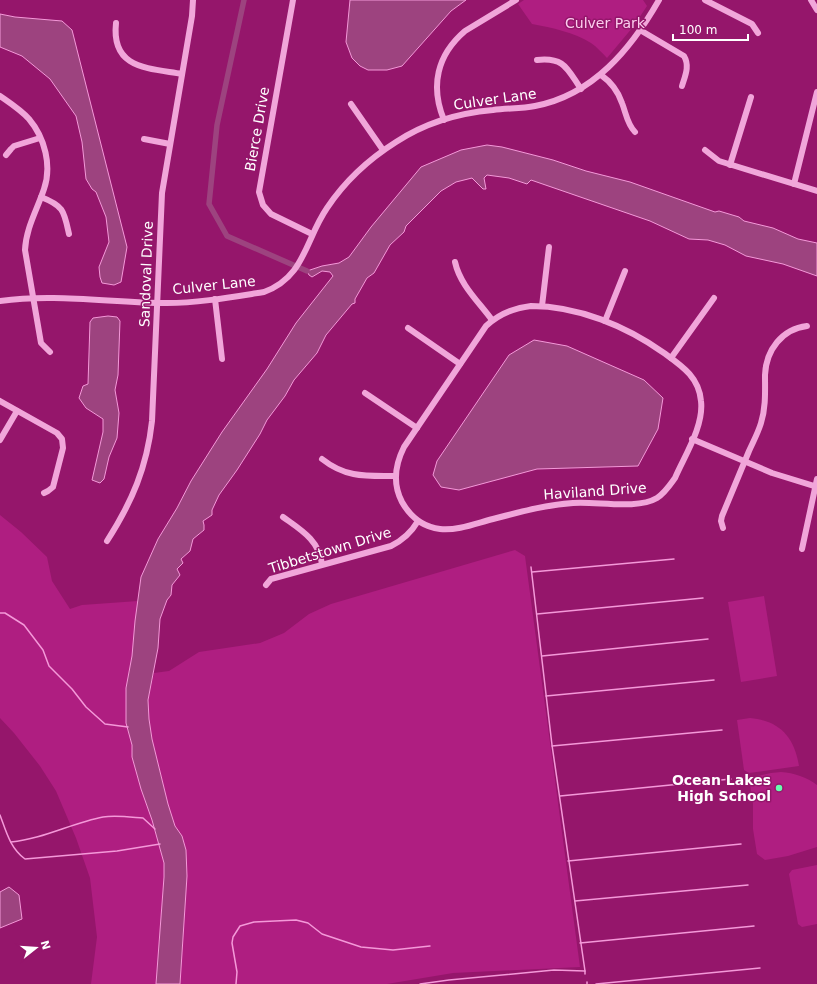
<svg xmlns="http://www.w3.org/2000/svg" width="817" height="984" viewBox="0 0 817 984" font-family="'DejaVu Sans',sans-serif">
  <rect width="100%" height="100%" fill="#95166b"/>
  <g fill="#af1e81">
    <path d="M524,0H643L647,6L633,27L607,58C602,53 597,47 591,43C574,32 552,28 532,24L518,4Z"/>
    <polygon points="0,515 21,532 47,557 52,581 70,609 82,605 138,601 132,656 126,688 126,723 132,745 132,757 141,789 152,820 164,863 164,877 156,984 91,984 97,937 90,878 76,838 56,791 40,766 14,733 0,718"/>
    <polygon points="515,550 525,556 580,967 453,973 387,984 180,984 187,876 186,850 182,836 175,826 168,804 152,739 149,719 148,700 154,673 169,671 199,652 260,643 284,633 309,614 331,604"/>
    <polygon points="764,596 777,676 741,682 728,602"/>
    <path d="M750,718C780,721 794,737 799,766L749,773L744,770L737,720Z"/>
    <path d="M781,772C794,773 807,777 817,785V847L788,856L765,860L757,854L753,829V804L749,778L771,773Z"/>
    <polygon points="817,865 817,924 802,927 798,924 789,874 792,870"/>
  </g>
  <g fill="#9d437f" stroke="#f499d9">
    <polygon points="350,0 466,0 451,11 402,66 387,70 368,70 360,66 352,58 346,42"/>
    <polygon points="0,14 15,17 62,21 72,30 127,247 121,282 114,285 102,283 100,277 99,267 109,242 106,217 96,192 92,189 86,179 82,142 76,116 50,79 22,56 0,47"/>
    <polygon points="487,145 502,147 553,160 586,171 630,182 715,212 719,211 739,217 744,221 773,228 798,239 817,243 817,276 783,264 746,256 725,245 708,240 689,239 650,221 531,180 527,184 509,178 487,175 484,178 486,189 483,189 472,178 456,182 441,191 406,226 404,232 390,245 374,273 367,278 355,299 355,303 352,304 326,335 317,353 294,380 285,396 267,420 260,434 237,470 219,495 212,510 212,515 203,521 204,525 204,530 193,539 190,551 181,559 183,563 177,569 180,575 172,585 171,595 167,600 160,619 158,648 148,700 149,719 152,739 168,804 175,826 182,836 186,850 187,876 180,984 156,984 164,877 164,863 152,820 141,789 132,757 132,745 126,723 126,688 132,656 135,621 141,577 158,539 177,508 191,481 222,432 267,369 296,323 333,276 330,272 322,271 312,277 309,275 307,271 322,266 339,263 349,257 371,227 421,167 461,150"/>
    <polygon points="108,316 117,317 120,321 118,375 115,390 119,413 117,438 109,457 104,479 100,483 92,480 103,432 103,419 86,408 79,398 83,386 88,384 90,322 93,318"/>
    <polygon points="534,340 567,346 644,380 663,398 658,429 638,466 537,469 459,490 441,487 433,475 437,461 509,355"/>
    <polygon points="9,887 19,895 22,919 0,928 0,892"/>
  </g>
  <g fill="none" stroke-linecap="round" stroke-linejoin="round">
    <g stroke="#f499d9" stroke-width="1.5">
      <polyline points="531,567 552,745 585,971"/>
      <polyline points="532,572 674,559"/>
      <polyline points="0,613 5,613 24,625 43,650 49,666 72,689 86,707 105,724 128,727"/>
      <polyline points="537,614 703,598"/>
      <polyline points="542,656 708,639"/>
      <polyline points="546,696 714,680"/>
      <polyline points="552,746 722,730"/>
      <polyline points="560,796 731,779"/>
      <path d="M0,815C6,831 10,848 25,859L117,851L160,844"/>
      <path d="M11,842C43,839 72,823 103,817C115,815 130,817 143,818L155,829"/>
      <polyline points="568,861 741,844"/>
      <polyline points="575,901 748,885"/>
      <polyline points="580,943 754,926"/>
      <polyline points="587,982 587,984"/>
      <polyline points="236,984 237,972 232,943 233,937 240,926 254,922 296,920 308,923 322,934 361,947 393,950 430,946"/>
      <polyline points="420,984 449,980 554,970 585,971 585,974"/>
      <polyline points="596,984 760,968"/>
    </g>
    <polyline stroke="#9d437f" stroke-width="5.5" points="244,0 217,125 209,204 227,236 307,271"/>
    <g stroke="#f1a6da" stroke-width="6">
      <polyline points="293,0 259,192 263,205 271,214 312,234"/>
      <polyline points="705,0 752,24 758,33"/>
      <polyline points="811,0 817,10"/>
      <path d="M116,23C111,69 148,68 182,74"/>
      <path d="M640,30L684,56C690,66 685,76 682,86"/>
      <path d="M537,60C565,57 567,69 581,89"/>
      <path d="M601,75C611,82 618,91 622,103C626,113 627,124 635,132"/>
      <path d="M0,96C10,103 21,110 29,119C45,138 52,166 44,189C37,210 26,228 25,250L41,343L50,352"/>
      <polyline points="351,104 383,150"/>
      <path d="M444,120C430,86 437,55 465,31L516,0"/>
      <polyline points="144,139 170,144"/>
      <polyline points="705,150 719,161 817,191"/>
      <polyline points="6,155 11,149 14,146 40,138"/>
      <polyline points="730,165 751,97"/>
      <polyline points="794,184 817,92"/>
      <path d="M41,197C64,206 64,211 69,234"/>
      <path d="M455,262C460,285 479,302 492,320"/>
      <polyline points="215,299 222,359"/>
      <path d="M0,301C55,293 112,303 167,303C199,303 232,297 264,292C305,277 305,240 327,208C345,181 369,159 396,142C425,123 459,113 493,110C507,108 521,109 535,106C593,95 631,49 659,0"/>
      <path d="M531,306C578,306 626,326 664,353C682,366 699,377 701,401C704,426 685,455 675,478C670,485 665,493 657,498C637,510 596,501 573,503C545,505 520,512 493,519C477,523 457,531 440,529C423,527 410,516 402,502C392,483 395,465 404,447L486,326C499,314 513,308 531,306Z"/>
      <polyline points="542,306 549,247"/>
      <polyline points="605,321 625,271"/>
      <polyline points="408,328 460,364"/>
      <polyline points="671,358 714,298"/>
      <polyline points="365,393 417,428"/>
      <polyline points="0,401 57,433 62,439 63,448 53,487 48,491 44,493"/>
      <polyline points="692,439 772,473 817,487"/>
      <polyline points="0,440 17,411"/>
      <path d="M322,459C346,478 366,476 395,476"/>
      <path d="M283,517C301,530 319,540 322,564"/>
      <path d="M723,528L721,521L722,516C731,494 740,473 749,451C753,442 758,433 761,423C766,407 765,391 765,375C766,350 782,329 807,326"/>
      <path d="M107,541C132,502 147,467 152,421L162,193L192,16L193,0"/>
      <polyline points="802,549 817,479"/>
      <path d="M266,585L271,579L391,546C403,540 411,533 418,521"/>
    </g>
  </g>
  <circle fill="#67ffaf" stroke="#95166b" stroke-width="1.5" cx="779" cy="788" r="4"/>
  <g text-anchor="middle" stroke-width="3" stroke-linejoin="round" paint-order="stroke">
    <g font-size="14" fill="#fcceee" stroke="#95166b">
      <text x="605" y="28">Culver Park</text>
    </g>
    <g font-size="14" fill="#fff" stroke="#95166b">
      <text transform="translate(495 99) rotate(-8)" y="5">Culver Lane</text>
      <text transform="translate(257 129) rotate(-80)" y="5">Bierce Drive</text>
      <text transform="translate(146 274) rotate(-88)" y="5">Sandoval Drive</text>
      <text transform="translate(214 285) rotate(-6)" y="5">Culver Lane</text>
      <text transform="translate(595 491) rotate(-4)" y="5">Haviland Drive</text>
      <text transform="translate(330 550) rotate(-17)" y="5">Tibbetstown Drive</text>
    </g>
    <g font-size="14" font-weight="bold" fill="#fff" stroke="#95166b" text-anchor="end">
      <text x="771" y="785">Ocean Lakes<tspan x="771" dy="16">High School</tspan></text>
    </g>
  </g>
  <g transform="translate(36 948) rotate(73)" stroke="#95166b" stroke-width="3" paint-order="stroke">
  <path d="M0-3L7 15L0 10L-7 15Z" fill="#ffffff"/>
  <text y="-6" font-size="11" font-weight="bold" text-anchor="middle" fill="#ffffff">N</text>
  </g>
  <path d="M673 34v6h75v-6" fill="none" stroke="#ffffff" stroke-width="2"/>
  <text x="679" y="34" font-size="12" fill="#ffffff" stroke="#95166b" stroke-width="3" paint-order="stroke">100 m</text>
</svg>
